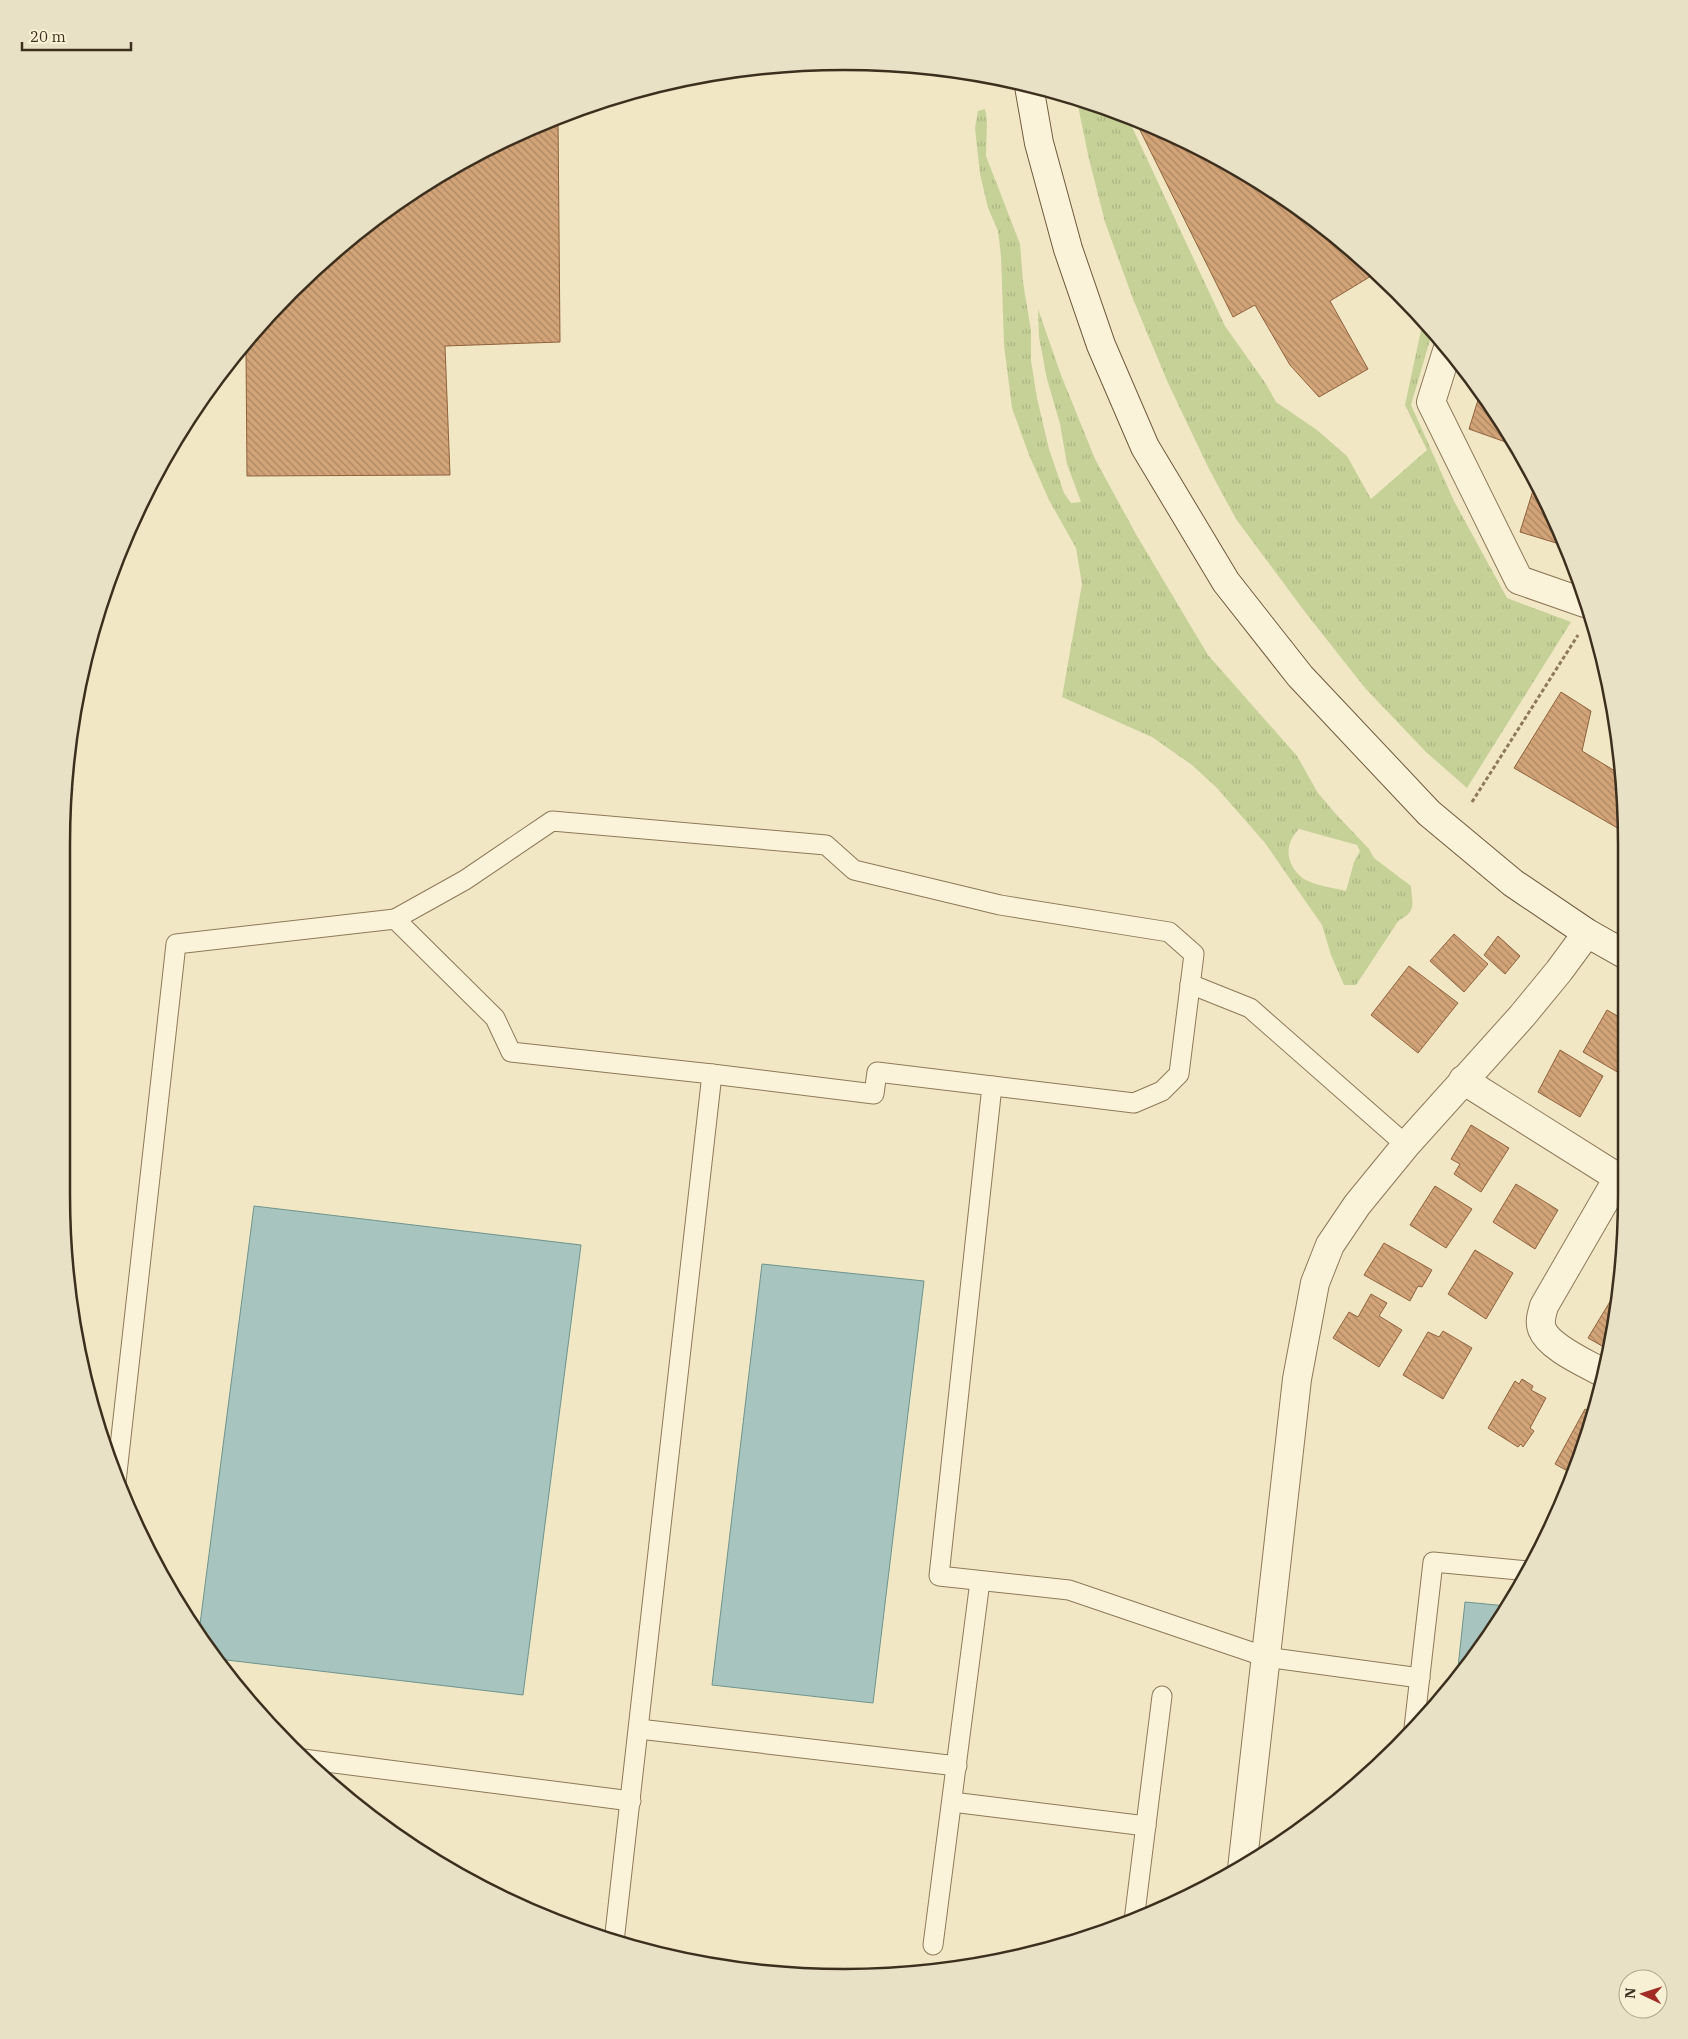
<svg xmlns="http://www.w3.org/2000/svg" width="1688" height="2039" viewBox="0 0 1688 2039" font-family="'IBM Plex Serif',serif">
  <defs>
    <pattern id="grass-tufts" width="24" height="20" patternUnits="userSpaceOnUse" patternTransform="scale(1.25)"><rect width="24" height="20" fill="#c6d198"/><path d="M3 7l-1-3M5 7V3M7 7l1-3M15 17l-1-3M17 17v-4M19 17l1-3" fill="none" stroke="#abb483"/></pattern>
    <pattern id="building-back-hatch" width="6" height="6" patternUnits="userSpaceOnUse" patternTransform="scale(1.25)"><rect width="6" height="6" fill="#d2a478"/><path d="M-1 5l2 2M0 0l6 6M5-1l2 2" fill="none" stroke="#ac8662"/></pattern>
  </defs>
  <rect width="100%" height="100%" fill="#f1e7c5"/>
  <g fill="url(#grass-tufts)" fill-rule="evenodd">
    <polygon points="1077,101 1127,116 1225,326 1266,384 1276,402 1317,430 1347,456 1371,499 1427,450 1405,405 1423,321 1432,333 1411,405 1454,501 1507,598 1571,622 1467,788 1426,752 1365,688 1305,612 1236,519 1209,469 1168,383 1133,299 1105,222 1089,159"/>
    <path d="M985,109L987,120L986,156L1020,244L1023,282L1031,331V361L1037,398L1049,449L1064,493L1071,503L1081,502L1067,464L1060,424L1047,379L1039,337L1038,309L1061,375L1095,459L1137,536L1208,655L1297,756L1318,793L1335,813L1369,849L1374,858L1411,886C1412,903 1417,912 1399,920L1356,985H1344L1331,955L1322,925L1265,843L1217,788L1192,765L1152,737L1062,697L1082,584L1076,548L1049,500L1029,455L1012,408L1004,345L1001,256L998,231L988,208L980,174L975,128L978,111ZM1299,829L1357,845L1360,851L1354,862L1346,891C1335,888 1313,885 1304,879C1286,866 1283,845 1299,829Z"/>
  </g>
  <g fill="#a7c5be" stroke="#6d948d">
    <polygon points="254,1206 581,1245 523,1695 218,1659 199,1632"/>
    <polygon points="762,1264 924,1281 873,1703 712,1685"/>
    <polygon points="1465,1602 1507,1606 1457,1677"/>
  </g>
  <g fill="url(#building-back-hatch)" stroke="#8f633d">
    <polygon points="558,117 560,342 445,346 450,475 247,476 246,350 242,349 291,290 409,193 544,121"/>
    <polygon points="1134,118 1143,121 1279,193 1376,273 1330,301 1368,369 1319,397 1290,365 1255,305 1233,317"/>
    <polygon points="1478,400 1490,404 1495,409 1514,445 1469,429"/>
    <polygon points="1535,484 1567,543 1566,546 1520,532"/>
    <polygon points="1561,692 1591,711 1582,751 1620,774 1626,833 1514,768"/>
    <polygon points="1454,934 1488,964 1464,992 1430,961"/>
    <polygon points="1498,936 1520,956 1505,974 1484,955"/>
    <polygon points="1409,966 1458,1003 1418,1053 1371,1015"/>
    <polygon points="1607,1010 1626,1021 1626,1077 1583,1052"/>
    <polygon points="1560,1050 1603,1076 1580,1117 1538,1092"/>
    <polygon points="1471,1125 1509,1148 1481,1192 1454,1174 1460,1164 1451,1159"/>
    <polygon points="1516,1184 1558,1210 1535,1249 1493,1222"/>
    <polygon points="1435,1186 1472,1209 1446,1248 1410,1225"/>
    <polygon points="1384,1243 1432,1270 1422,1287 1418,1286 1410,1301 1364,1275"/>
    <polygon points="1475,1250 1513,1273 1486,1319 1448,1294"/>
    <polygon points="1620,1285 1612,1347 1611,1351 1588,1338"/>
    <polygon points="1371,1294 1387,1303 1379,1316 1402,1330 1379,1367 1333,1338 1349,1312 1358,1317"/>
    <polygon points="1443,1331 1472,1348 1443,1399 1403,1375 1428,1332 1439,1337"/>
    <polygon points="1522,1379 1533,1386 1531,1390 1546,1398 1530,1428 1534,1431 1523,1447 1521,1444 1518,1447 1488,1428 1515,1381 1519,1384"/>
    <polygon points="1585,1409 1594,1414 1585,1446 1573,1474 1555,1464"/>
  </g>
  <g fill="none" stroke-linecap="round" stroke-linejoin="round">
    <defs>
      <g id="lane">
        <polyline points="395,919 465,880 552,821 826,845 854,870 1000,905 1169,932 1194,954 1179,1074 1162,1091 1134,1103 877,1072 874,1094 712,1074"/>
        <polyline points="1190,984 1250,1008 1406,1145"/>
        <polyline points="992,1086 939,1576 1069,1590 1266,1657 1420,1678"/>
        <polyline points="116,1482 176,944 395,919 495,1018 511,1052 712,1074 614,1942"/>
        <polyline points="1414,1728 1433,1562 1529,1571"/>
        <polyline points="639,1729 957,1766"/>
        <polyline points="303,1759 631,1801"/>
        <polyline points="952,1802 1146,1826"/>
        <polyline points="1134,1921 1162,1696"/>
        <polyline points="933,1945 980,1581"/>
      </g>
      <g id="street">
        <polyline points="1447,351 1431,402 1519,580 1585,603"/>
        <polyline points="1463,1080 1625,1182"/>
        <path d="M1605,1374C1588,1364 1549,1348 1542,1329C1539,1321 1542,1314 1544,1306L1618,1178"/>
        <polyline points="1242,1869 1297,1379 1315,1283 1330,1245 1357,1205 1406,1145 1522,1016 1559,971 1587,933"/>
      </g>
      <polyline id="secondary" points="1029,86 1039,143 1068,249 1101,345 1145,447 1226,582 1300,676 1429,813 1513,883 1587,933 1626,955"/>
    </defs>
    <use href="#lane" stroke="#8e7959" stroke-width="21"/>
    <use href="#street" stroke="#8e7959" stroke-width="30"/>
    <use href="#secondary" stroke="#705a3c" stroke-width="30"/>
    <polyline stroke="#8e7959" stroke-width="3" stroke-dasharray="4 2.5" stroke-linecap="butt" points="1472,802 1578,635"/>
    <use href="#lane" stroke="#fbf3d9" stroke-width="19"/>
    <use href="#street" stroke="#fbf3d9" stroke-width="28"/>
    <use href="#secondary" stroke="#fbf3d9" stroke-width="28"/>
  </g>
  <path d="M0 0H1688V2039H0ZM844 70H844A774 774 0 0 1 1618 844V1195A774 774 0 0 1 844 1969H844A774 774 0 0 1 70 1195V844A774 774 0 0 1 844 70Z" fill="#e9e1c6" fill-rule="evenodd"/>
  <path fill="none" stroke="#3d2f1e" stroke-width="2.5" d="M844 70H844A774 774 0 0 1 1618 844V1195A774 774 0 0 1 844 1969H844A774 774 0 0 1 70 1195V844A774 774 0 0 1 844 70Z"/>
  <g transform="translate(1643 1994) rotate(274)"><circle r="24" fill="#f8f0d5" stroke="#ada38c"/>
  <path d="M0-4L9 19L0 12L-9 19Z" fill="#a22c25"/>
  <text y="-8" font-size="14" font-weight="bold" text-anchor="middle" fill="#3d2f1e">N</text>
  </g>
  <path d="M22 42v8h109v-8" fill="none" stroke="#3d2f1e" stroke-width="2.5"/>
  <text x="30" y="42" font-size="15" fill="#3d2f1e" stroke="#f8f0d5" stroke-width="4" paint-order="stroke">20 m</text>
</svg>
